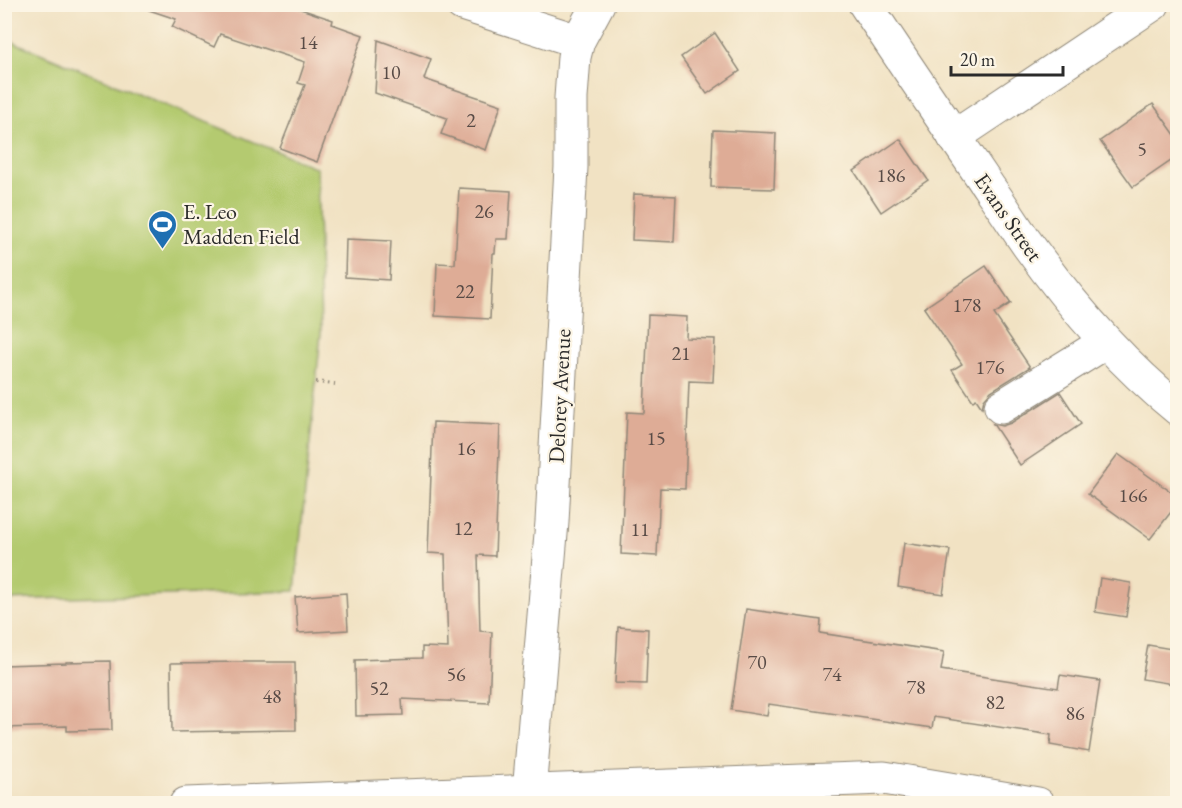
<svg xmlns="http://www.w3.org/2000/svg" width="1182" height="808" viewBox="0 0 1182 808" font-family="'EB Garamond',serif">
  <rect width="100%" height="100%" fill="#fcf5e5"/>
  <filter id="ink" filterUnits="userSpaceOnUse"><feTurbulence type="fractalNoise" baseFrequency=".0167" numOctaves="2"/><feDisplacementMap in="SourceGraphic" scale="12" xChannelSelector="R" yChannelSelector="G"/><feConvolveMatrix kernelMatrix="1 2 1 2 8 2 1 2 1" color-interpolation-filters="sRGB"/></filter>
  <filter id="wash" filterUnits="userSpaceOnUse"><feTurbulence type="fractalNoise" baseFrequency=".008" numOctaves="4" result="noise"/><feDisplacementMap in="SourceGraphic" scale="24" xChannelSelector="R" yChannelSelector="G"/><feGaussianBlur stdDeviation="1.35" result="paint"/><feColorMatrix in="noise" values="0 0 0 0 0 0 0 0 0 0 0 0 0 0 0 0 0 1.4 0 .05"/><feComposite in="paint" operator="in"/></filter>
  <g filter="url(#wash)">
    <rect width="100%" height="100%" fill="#f1e2c3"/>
    <polygon fill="#b4ca6f" stroke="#707a4d" stroke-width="1.5" points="4,38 317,168 321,333 295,591 5,600"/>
    <g id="blocks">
      <g fill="#deac96">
        <polygon points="150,4 286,4 333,20 332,24 363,35 317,162 280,148 305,85 298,83 305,62 220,34 214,47 172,27 176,19 149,10"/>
        <polygon points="715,33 740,71 707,94 681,57"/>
        <polygon points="378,40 431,59 424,79 501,105 486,150 441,134 447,118 375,93"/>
        <polygon points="1153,104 1178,139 1178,156 1133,187 1100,141"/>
        <polygon points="713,130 776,133 774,189 711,187"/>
        <polygon points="900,139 928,180 881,212 854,171"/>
        <polygon points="459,188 511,191 508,239 496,239 495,253 493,253 490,319 435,316 437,263 455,264"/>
        <polygon points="634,194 676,196 674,242 632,240"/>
        <polygon points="346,239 391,241 389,280 345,277"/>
        <polygon points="986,266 1011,303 994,314 1030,367 991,391 984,399 982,408 976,399 973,401 952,370 962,364 924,308"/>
        <polygon points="648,315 687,317 686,338 715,339 713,382 689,381 685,489 660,488 657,556 621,554 627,412 644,413"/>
        <polygon points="1060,392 1081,424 1020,465 993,424 1002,426 1011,423"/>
        <polygon points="433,422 500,425 495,556 478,555 480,631 492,632 489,703 402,699 403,715 356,716 355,660 422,658 422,647 448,648 445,554 428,553"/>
        <polygon points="1118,454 1178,497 1178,503 1150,539 1088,494"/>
        <polygon points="904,543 950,550 943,594 898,587"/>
        <polygon points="1100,578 1131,583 1126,617 1095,612"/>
        <polygon points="346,593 348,630 298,633 295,597"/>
        <polygon points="746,609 821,620 820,633 944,652 941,670 1058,688 1060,675 1100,681 1089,752 1050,745 1051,735 934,717 932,728 769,704 767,716 731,710"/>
        <polygon points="618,627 648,629 646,684 615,683"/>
        <polygon points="1148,645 1178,650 1173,684 1142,679"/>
        <polygon points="110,661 112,730 67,731 67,726 4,728 4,665 66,663 66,662"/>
        <polygon points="244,662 295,662 296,730 172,732 171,663"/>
      </g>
    </g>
  </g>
  <g filter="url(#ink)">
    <use href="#blocks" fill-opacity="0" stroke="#8e8677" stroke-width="1.5"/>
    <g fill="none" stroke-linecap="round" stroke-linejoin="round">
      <defs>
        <g id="minor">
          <polyline points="462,4 578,41"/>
          <path d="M865,4C906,66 948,127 990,189C1003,207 1015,227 1028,245C1071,305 1120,362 1178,409"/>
          <polyline points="954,137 1153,4"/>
          <polyline points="1001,407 1106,342"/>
          <polyline points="529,792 552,522 571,167 571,98 574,57 578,41 598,4"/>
          <polyline points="186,804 884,778 1038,804"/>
        </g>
      </defs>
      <use href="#minor" stroke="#8e8677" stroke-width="35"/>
      <polyline stroke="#8e8677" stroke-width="4" stroke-dasharray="1.5 4.5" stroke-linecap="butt" points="316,382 335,384"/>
      <use href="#minor" stroke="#fff" stroke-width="33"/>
    </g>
  </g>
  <defs>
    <symbol id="stadium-pin" viewBox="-11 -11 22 30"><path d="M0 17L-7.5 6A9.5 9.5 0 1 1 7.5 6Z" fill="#1f6fb2" stroke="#fcf5e5"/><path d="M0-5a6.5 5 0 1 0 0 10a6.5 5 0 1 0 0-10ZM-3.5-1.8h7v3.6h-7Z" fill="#fff"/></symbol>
  </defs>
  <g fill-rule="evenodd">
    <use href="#stadium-pin" x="146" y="208" width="33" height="45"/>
  </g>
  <g text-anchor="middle" stroke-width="4.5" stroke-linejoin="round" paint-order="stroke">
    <g font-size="20" fill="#584b46">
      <text x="308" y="49">14</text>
      <text x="391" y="79">10</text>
      <text x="471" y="127">2</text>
      <text x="1142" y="156">5</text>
      <text x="891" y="182">186</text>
      <text x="484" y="218">26</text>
      <text x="465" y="298">22</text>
      <text x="967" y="312">178</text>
      <text x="681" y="360">21</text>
      <text x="990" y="374">176</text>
      <text x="656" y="445">15</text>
      <text x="466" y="455">16</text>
      <text x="1133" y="502">166</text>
      <text x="463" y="535">12</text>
      <text x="640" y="536">11</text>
      <text x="757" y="669">70</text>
      <text x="456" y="681">56</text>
      <text x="832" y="681">74</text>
      <text x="916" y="694">78</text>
      <text x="379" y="695">52</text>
      <text x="272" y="703">48</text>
      <text x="995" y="709">82</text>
      <text x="1075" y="720">86</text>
    </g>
    <g font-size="22" fill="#2b2b2b" stroke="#fcf5e5" text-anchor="start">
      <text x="183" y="219">E. Leo<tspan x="183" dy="25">Madden Field</tspan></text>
    </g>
    <g font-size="22" fill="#2b2b2b" stroke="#fcf5e5">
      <text transform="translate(1009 217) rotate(55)" y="8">Evans Street</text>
      <text transform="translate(559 396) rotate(-87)" y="8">Delorey Avenue</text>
    </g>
  </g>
  <rect width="1182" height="808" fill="none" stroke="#fcf5e5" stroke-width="24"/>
  <path d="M951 66v9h112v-9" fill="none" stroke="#2b2b2b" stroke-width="3"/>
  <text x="960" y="66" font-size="18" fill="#2b2b2b" stroke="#fcf5e5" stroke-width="4.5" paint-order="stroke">20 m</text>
</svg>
